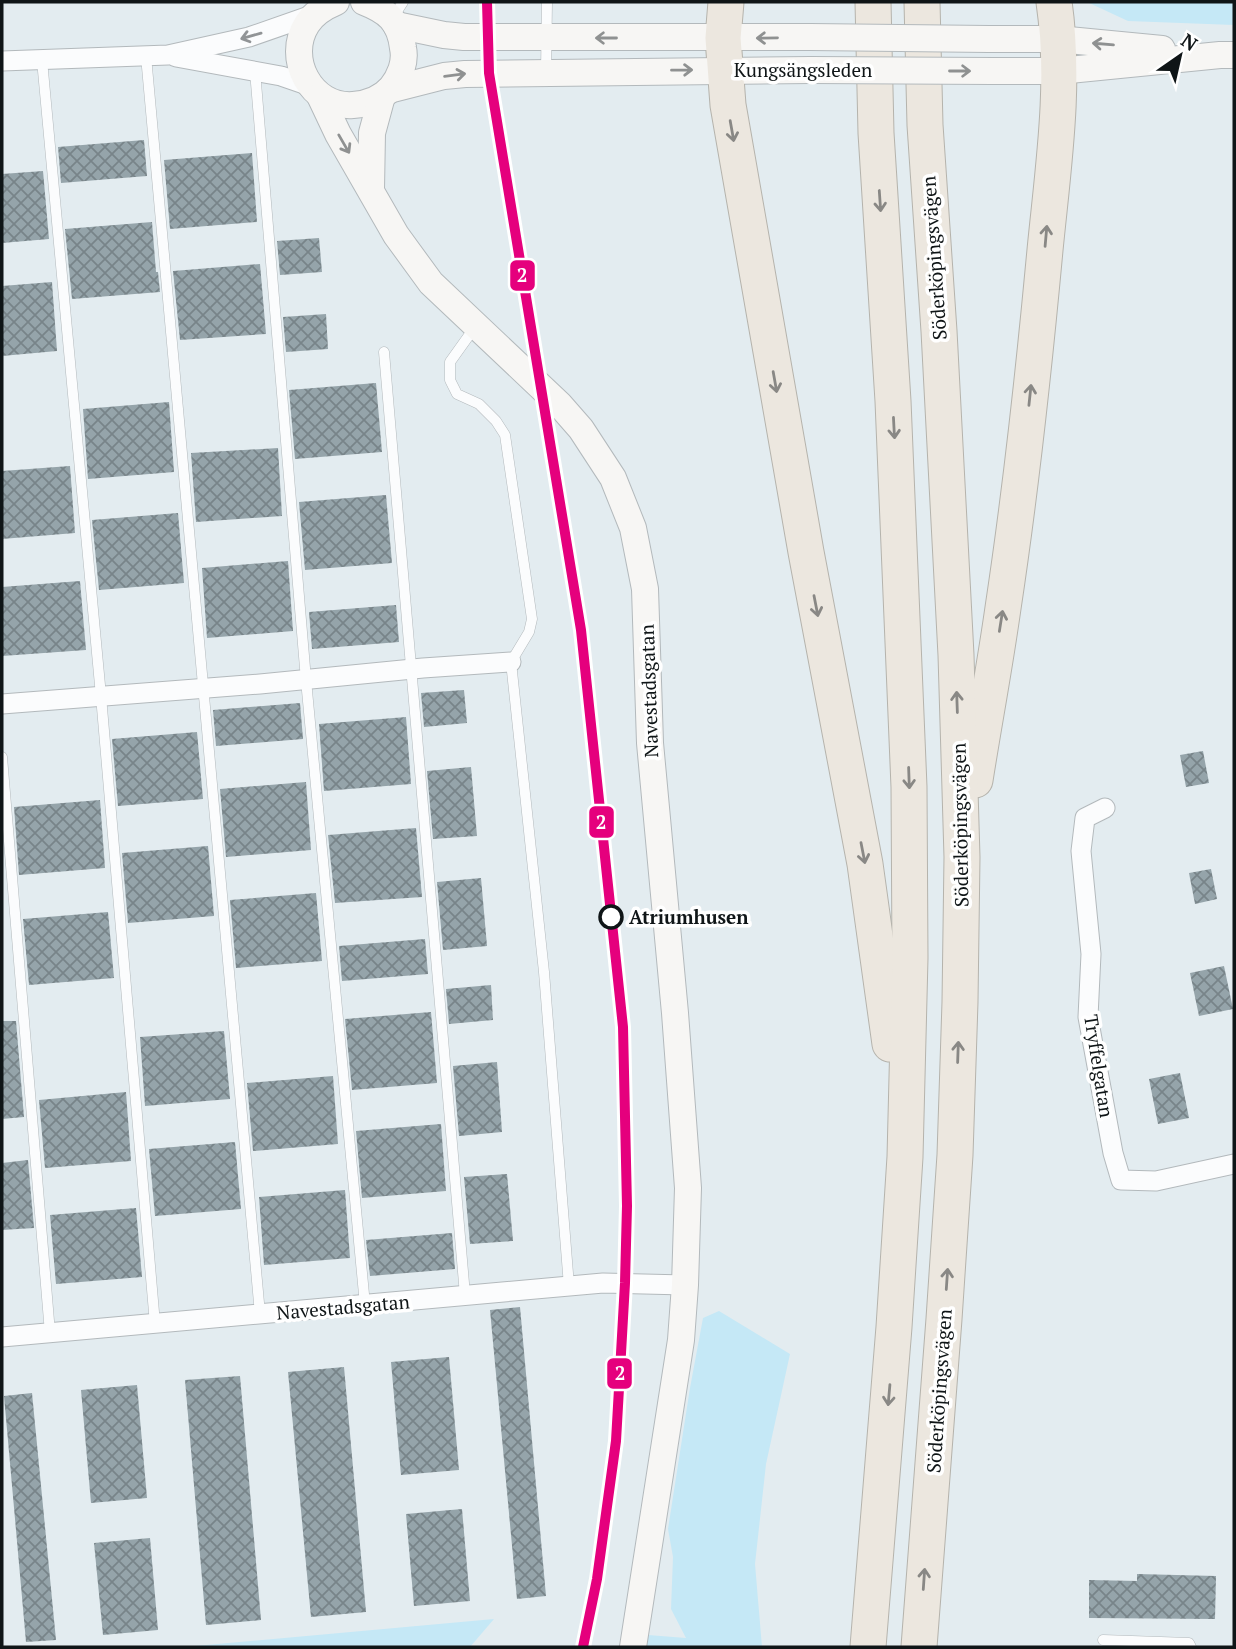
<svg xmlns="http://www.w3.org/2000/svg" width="1236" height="1649" viewBox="0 0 1236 1649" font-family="'PT Serif',serif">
  <defs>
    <pattern id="building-cross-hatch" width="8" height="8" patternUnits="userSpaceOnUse" patternTransform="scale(1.75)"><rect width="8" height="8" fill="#95a4aa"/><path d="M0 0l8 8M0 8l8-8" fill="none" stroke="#788489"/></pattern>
  </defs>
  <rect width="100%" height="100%" fill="#e3ecf0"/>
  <g fill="#c5e8f6">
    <polygon points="1087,2 1234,2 1234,25 1128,21"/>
    <polygon points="719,1311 790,1354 766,1464 755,1564 762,1647 646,1647 648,1635 686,1638 671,1609 673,1557 668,1529 690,1388 703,1318"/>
    <polygon points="494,1619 470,1647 184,1647"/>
  </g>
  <g fill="url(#building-cross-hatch)">
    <polygon points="144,140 147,176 61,183 58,147"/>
    <polygon points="252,153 257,222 170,229 164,160"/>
    <polygon points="43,171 49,239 2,243 2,174"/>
    <polygon points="152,222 156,272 158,272 160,292 72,299 65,229"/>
    <polygon points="319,238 322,272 280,275 277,241"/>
    <polygon points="260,264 266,334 180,340 173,271"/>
    <polygon points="52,282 57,351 2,356 2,286"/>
    <polygon points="326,314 328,349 286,352 283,317"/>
    <polygon points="376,383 382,452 295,459 289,390"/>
    <polygon points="169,402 174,472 88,479 83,409"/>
    <polygon points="278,448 282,516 196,522 191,453"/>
    <polygon points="70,466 75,533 2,539 2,471"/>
    <polygon points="386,495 392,563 305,570 299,502"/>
    <polygon points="178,513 184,583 99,590 92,520"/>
    <polygon points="288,561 293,631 207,638 202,568"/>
    <polygon points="80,581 86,650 2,656 2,587"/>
    <polygon points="396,605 399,642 312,649 309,612"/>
    <polygon points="464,690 467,723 424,727 421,693"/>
    <polygon points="300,703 303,739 216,746 213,710"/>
    <polygon points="406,717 411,784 324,791 319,724"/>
    <polygon points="197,732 203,799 118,806 112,739"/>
    <polygon points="1203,751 1209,783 1186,787 1180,755"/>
    <polygon points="471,767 477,836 433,839 427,771"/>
    <polygon points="306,782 311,850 226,857 220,789"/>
    <polygon points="100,800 105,868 19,875 14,807"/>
    <polygon points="416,828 422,897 335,903 328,835"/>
    <polygon points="208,846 214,916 128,923 122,853"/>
    <polygon points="1211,869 1217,899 1195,904 1189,873"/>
    <polygon points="481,878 487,946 443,950 437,882"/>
    <polygon points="316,893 322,961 236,968 230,900"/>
    <polygon points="108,912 114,978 29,985 23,919"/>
    <polygon points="425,939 428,974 342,981 339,946"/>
    <polygon points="1224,966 1233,1009 1199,1016 1190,973"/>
    <polygon points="491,985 493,1020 449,1024 446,989"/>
    <polygon points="431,1012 437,1083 352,1090 345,1019"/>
    <polygon points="2,1021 16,1021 24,1117 2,1119"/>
    <polygon points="224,1031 230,1099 145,1106 140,1037"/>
    <polygon points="497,1062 502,1132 459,1136 453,1066"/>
    <polygon points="1180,1073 1189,1118 1158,1124 1149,1079"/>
    <polygon points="333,1076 338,1144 253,1151 247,1083"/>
    <polygon points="126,1092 131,1161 45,1168 39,1100"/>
    <polygon points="441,1124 446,1191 362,1198 356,1131"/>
    <polygon points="235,1142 241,1209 155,1216 149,1149"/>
    <polygon points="28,1160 34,1228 2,1230 2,1163"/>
    <polygon points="507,1174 513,1241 470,1244 464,1177"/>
    <polygon points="345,1190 350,1258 264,1265 259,1197"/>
    <polygon points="136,1208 142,1277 56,1284 50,1215"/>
    <polygon points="452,1233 455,1269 370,1276 366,1240"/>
    <polygon points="520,1307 546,1596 517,1599 490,1310"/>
    <polygon points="449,1357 459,1470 401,1475 391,1362"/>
    <polygon points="344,1367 366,1612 311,1617 288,1372"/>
    <polygon points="240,1376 261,1620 206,1625 185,1380"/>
    <polygon points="137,1385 147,1498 91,1503 81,1390"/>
    <polygon points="32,1393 56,1640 26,1642 4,1396"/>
    <polygon points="462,1509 470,1601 414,1606 406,1514"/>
    <polygon points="150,1538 158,1630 103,1635 94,1543"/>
    <polygon points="1137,1574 1216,1576 1215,1619 1089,1618 1089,1580 1137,1581"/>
  </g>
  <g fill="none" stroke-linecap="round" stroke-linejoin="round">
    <defs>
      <g id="lane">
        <polyline points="392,19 403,2"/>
        <polyline points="146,56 260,1314"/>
        <polyline points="42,60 101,696 155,1324"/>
        <polyline points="255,71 306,680 365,1305"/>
        <polyline points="546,71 547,2"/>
        <polyline points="475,327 450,362 450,380 457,394 479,404 496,421 505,435 532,619 529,632 511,662 544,972 569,1286"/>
        <polyline points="384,352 465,1295"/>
        <polyline points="2,757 50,1333"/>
        <polyline points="1103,1640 1189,1643 1191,1647"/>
      </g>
      <g id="street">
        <polyline points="176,57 281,76 310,86"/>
        <polyline points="2,61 168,55 249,37 315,14"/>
        <polyline points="2,704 260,684 423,668 511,662"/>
        <polyline points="1105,808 1085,818 1081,851 1091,954 1088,1017 1113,1153 1121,1180 1156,1181 1234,1164"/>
        <polyline points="2,1337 603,1283 685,1285"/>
      </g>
      <g id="secondary">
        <path d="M336,2C324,7 314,13 307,24C285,58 311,108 353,105C368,104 381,99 391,88C400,77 406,62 403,48C400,21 387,11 364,2"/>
        <polyline points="396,25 444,35 464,37 810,37"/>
        <polyline points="989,39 1058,39 1162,49"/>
        <polyline points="993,71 1059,71 1220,55 1234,55"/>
        <polyline points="389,90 444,76 465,74 811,70"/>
        <polyline points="320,96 338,134 396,235 431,283 560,405 581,429 613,478 633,528 645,589 650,743 675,1013 688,1188 685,1285 681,1340 633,1647"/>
        <polyline points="371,189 372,133 382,96"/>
      </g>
      <g id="highway">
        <polyline points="726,2 723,38 728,105 806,552 865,864 890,1044"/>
        <path d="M975,780C984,723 995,665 1003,608C1021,489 1034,369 1045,250C1053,168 1066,84 1054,2"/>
        <polyline points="868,1647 894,1327 905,1157 910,958 909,787 893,401 876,133 873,2"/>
        <polyline points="919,1647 944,1319 955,1155 960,1002 962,857 956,655 939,331 925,125 922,2"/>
      </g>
    </defs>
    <use href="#lane" stroke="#b3b9bc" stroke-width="11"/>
    <use href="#street" stroke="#b3b9bc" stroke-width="21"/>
    <use href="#secondary" stroke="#b3b9bc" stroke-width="28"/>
    <use href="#highway" stroke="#b5b3ac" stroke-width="37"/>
    <use href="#lane" stroke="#fbfcfd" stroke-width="10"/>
    <use href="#street" stroke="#fbfcfd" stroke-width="19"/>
    <use href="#secondary" stroke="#f7f6f4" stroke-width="26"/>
    <use href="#highway" stroke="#ece7df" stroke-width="35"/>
    <defs>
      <g id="secondary-bridge">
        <polyline points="810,37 989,39"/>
        <polyline points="811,70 993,71"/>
      </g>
    </defs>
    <use href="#secondary-bridge" stroke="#b3b9bc" stroke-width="28" stroke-linecap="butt"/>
    <use href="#secondary-bridge" stroke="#f7f6f4" stroke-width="26"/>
    <defs>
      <polyline id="tram-1" points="487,2 489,73 581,630 623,1027 627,1206 625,1283 616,1441 597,1579 583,1647"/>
    </defs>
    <use href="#tram-1" stroke="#fff" stroke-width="16"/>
    <use href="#tram-1" stroke="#e5007d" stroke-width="10"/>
  </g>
  <defs><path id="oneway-shaft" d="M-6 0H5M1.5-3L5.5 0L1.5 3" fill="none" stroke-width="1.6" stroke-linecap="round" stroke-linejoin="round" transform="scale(1.75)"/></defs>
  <use stroke="#919496" href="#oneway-shaft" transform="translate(251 36) rotate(164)"/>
  <g stroke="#8f9191">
    <use href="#oneway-shaft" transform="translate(606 38) rotate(-180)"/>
    <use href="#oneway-shaft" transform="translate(767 38) rotate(179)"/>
    <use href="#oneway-shaft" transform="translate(1103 44) rotate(-175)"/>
    <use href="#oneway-shaft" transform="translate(682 70) rotate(-1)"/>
    <use href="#oneway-shaft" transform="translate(960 71)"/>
    <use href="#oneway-shaft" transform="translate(455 75) rotate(-7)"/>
    <use href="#oneway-shaft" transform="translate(344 144) rotate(60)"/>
  </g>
  <g stroke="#898885">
    <use href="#oneway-shaft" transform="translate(732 131) rotate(80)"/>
    <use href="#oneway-shaft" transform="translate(880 201) rotate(86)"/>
    <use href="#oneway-shaft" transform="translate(1046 236) rotate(-85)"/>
    <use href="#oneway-shaft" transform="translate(775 382) rotate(80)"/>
    <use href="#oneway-shaft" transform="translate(1030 395) rotate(-84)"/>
    <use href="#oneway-shaft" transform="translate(894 428) rotate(87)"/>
    <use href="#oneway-shaft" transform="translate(816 606) rotate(79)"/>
    <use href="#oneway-shaft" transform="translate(1001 621) rotate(-81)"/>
    <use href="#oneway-shaft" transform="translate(957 702) rotate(-92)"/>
    <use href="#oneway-shaft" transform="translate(909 778) rotate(88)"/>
    <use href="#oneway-shaft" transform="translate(863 853) rotate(79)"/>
    <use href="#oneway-shaft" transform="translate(958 1052) rotate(-88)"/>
    <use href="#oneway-shaft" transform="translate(947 1279) rotate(-86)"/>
    <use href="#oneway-shaft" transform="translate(889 1395) rotate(95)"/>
    <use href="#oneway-shaft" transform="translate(924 1579) rotate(-86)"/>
  </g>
  <circle fill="#fff" stroke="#0f1517" stroke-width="3.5" cx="611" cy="917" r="11"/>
  <g text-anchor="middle" stroke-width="7" stroke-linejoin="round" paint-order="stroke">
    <g font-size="19" fill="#0f1517" stroke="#fff">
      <text x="803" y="77">Kungsängsleden</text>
      <text transform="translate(934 258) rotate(-94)" y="7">Söderköpingsvägen</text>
      <text transform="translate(649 691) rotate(-92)" y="7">Navestadsgatan</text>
      <text transform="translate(960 825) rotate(-91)" y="7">Söderköpingsvägen</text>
      <text transform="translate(1099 1066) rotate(81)" y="7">Tryffelgatan</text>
      <text transform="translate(343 1307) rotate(-5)" y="7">Navestadsgatan</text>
      <text transform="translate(939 1391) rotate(-86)" y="7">Söderköpingsvägen</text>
    </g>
    <g font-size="19" font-weight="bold" fill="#0f1517" stroke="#fff" text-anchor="start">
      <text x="629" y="924">Atriumhusen</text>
    </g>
  </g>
  <g stroke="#fff" stroke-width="2.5">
    <rect x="509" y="259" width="27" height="33" rx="7" fill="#e5007d"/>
    <rect x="588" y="805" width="27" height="34" rx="7" fill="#e5007d"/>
    <rect x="606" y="1357" width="27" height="33" rx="7" fill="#e5007d"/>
  </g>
  <g font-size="19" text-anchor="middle" font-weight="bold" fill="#fff">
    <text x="522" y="282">2</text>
    <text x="601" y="829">2</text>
    <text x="620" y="1380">2</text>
  </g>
  <rect width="1236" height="1649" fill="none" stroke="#0f1517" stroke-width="7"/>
  <g transform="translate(1180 56) rotate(34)" stroke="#ffffff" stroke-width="5" paint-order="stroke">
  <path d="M0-5L12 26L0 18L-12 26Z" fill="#0f1517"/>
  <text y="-10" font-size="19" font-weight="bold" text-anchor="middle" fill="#0f1517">N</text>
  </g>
</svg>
